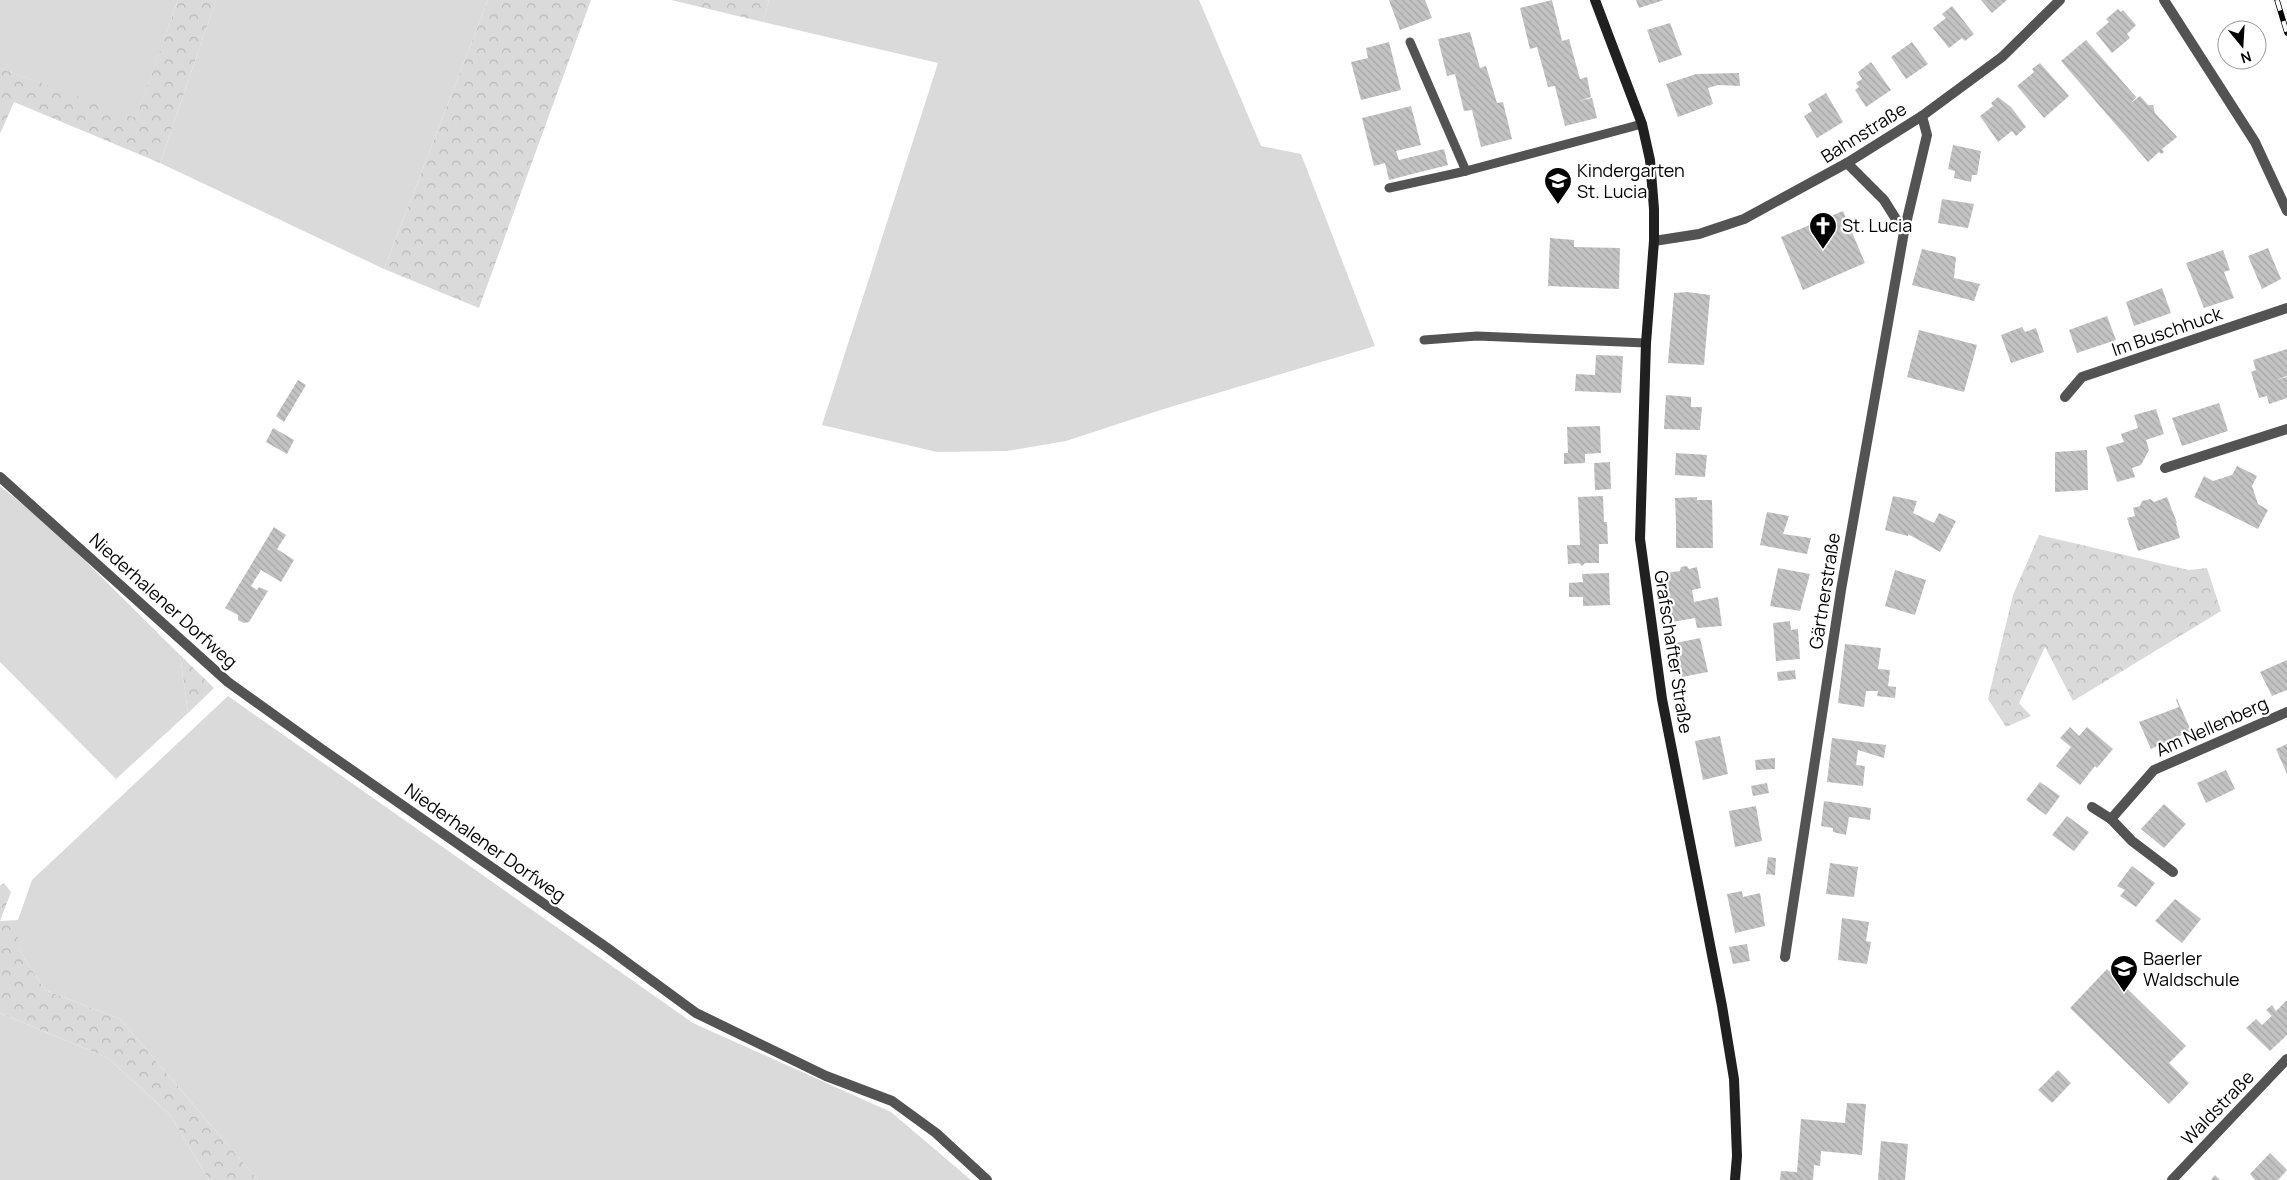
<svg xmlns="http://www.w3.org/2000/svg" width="2287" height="1180" viewBox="0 0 2287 1180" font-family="Manrope,sans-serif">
  <defs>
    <pattern id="forest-crowns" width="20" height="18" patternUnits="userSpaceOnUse" patternTransform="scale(1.25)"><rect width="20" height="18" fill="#dadada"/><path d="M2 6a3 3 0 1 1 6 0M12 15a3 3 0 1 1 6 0" fill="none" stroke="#b9b9b9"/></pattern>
    <pattern id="building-back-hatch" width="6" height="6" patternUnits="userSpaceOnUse" patternTransform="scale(1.25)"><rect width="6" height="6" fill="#c3c3c3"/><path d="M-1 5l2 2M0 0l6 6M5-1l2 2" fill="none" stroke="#a6a6a6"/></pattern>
  </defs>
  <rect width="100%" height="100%" fill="#fff"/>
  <g fill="#dadada">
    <polygon points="0,0 178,0 136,119 0,68"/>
    <polygon points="216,0 488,0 384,269 160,163"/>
    <polygon points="769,0 1199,0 1261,146 1301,154 1375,346 1167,408 1066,441 1007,451 937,452 822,425 938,63 763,22"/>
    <polygon points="0,486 52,528 180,655 188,713 116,779 0,662"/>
    <polygon points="228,696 693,1023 891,1112 971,1180 258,1180 120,1019 45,990 18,948 18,920 32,880"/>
    <polygon points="0,1013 108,1058 170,1115 209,1180 0,1180"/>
  </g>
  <g fill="url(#forest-crowns)">
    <polygon points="178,0 216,0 160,163 14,102 0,134 0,68 136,118"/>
    <polygon points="488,0 591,0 479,308 384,269"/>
    <polygon points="671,0 769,0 763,22"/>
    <polygon points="2039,535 2189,570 2207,568 2221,611 2073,701 2045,647 2019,703 2031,716 2006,727 1988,699 2013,595"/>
    <polygon points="180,655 214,688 188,713"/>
    <polygon points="4,883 11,892 0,921 18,920 18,948 45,990 120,1019 258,1180 209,1180 170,1115 108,1058 0,1013 0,886"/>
  </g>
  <g fill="url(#building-back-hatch)">
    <polygon points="1389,0 1425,0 1432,18 1400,30"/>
    <polygon points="1552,0 1562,41 1569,39 1580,79 1587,77 1591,97 1579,101 1592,98 1597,118 1565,126 1555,86 1548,87 1537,47 1530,49 1520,8"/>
    <polygon points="1636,0 1664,0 1639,8"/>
    <polygon points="1981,0 2007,0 1992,13"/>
    <polygon points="1952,6 1974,34 1965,41 1962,38 1949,48 1933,28 1946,18 1942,14"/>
    <polygon points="2118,9 2121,12 2123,10 2136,25 2127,34 2130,38 2112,53 2096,33 2109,22 2106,19"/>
    <polygon points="1670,23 1682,55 1659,63 1647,30"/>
    <polygon points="1470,32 1480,68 1486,66 1497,103 1503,102 1512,139 1481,147 1472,110 1464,111 1455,74 1447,76 1438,39"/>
    <polygon points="2086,40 2136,97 2131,103 2140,96 2148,105 2153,105 2155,113 2177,137 2162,149 2164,152 2161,154 2159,152 2148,162 2061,61"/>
    <polygon points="1389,42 1401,90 1361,100 1351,62 1368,58 1366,48"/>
    <polygon points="1912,42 1928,64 1906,79 1891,57"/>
    <polygon points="1871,62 1891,90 1866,107 1855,90 1859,87 1856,83 1862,79 1858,72"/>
    <polygon points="2040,63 2069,96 2044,118 2017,86 2034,72 2032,69"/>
    <polygon points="1739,73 1740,86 1718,85 1708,88 1713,104 1678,117 1666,84 1696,74"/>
    <polygon points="1826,93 1843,122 1817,138 1804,116 1812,111 1808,104"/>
    <polygon points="1998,97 2011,107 2026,127 2016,136 2012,131 1998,142 1980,116 1993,106 1991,103"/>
    <polygon points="1411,106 1421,145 1396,151 1399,160 1444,149 1448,165 1389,180 1385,163 1374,166 1362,118"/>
    <polygon points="1953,145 1981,151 1977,175 1972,175 1971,182 1954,178 1955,171 1948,169"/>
    <polygon points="1942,199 1974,204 1968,228 1938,223"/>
    <polygon points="1843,211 1865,263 1803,290 1781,237"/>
    <polygon points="1550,238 1574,240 1574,247 1620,248 1619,289 1548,286"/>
    <polygon points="2268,248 2281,279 2262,289 2248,256"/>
    <polygon points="1922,249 1956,257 1954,278 1980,284 1974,301 1912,285"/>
    <polygon points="2223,250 2230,270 2224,272 2234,298 2204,308 2186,263"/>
    <polygon points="2162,288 2171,313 2134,326 2126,302"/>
    <polygon points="1687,292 1710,295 1704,365 1668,363 1674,293"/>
    <polygon points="2107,316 2116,340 2077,353 2069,330"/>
    <polygon points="2022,327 2025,332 2036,328 2044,352 2011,363 2001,335"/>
    <polygon points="1919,330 1977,345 1964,392 1907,377"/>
    <polygon points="2287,349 2287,376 2276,380 2287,377 2287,398 2269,404 2267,396 2259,398 2251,372 2256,370 2253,360"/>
    <polygon points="1596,355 1623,356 1621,393 1575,391 1576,374 1595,375"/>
    <polygon points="298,380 306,385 284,422 276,416"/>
    <polygon points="1666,395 1691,397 1691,407 1702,407 1700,430 1664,429"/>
    <polygon points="2219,403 2228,431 2182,446 2172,418"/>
    <polygon points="2156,409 2164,434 2146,440 2149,450 2141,465 2132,468 2135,477 2117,482 2106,447 2124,442 2121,434 2138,428 2134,415"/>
    <polygon points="1600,426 1601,453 1585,454 1585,463 1564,464 1564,453 1568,453 1567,427"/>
    <polygon points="273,428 294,440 287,454 266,442"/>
    <polygon points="2087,450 2088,490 2055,492 2055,452"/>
    <polygon points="1676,453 1707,455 1705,477 1675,475"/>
    <polygon points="1610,462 1611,489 1595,490 1594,463"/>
    <polygon points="2237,466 2257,476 2252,486 2258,504 2268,510 2258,529 2194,497 2204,476 2213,481 2232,475"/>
    <polygon points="1603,496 1604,522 1607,522 1608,544 1599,544 1599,563 1585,563 1582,566 1579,563 1568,564 1567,545 1580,545 1578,497"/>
    <polygon points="1893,496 1917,501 1913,513 1934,523 1939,513 1956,521 1940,552 1908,534 1908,536 1885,530"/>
    <polygon points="1697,497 1697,500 1712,500 1713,548 1676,548 1676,523 1684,523 1676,523 1675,498"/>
    <polygon points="2167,497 2177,523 2176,523 2180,538 2138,551 2127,518 2135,516 2133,508 2140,506 2142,501 2150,499 2154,502"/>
    <polygon points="1767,512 1789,516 1783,534 1811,538 1807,554 1760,545"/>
    <polygon points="274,527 286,535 277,549 294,560 281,582 261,570 251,586 257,590 259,587 268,591 249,622 244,623 238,620 238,615 225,608"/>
    <polygon points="1687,566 1689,569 1697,567 1701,588 1692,590 1694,602 1718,597 1722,626 1697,628 1695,618 1672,622 1665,573 1680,571 1681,567"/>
    <polygon points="1778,568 1810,574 1800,611 1770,606"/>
    <polygon points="1895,570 1926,580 1915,615 1885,606"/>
    <polygon points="1609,573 1610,605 1583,606 1583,597 1569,597 1569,583 1583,582 1582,574"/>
    <polygon points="1790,621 1791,630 1798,629 1800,659 1776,661 1773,623"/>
    <polygon points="1700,638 1708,672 1682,677 1676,643"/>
    <polygon points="1845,644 1881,648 1878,669 1890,670 1888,686 1896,687 1895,698 1877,696 1878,691 1866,691 1864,707 1838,703"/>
    <polygon points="2287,660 2287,690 2272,696 2260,672"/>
    <polygon points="1795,670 1796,679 1778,681 1777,672"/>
    <polygon points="2177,699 2191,731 2151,749 2139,722 2179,707 2176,700"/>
    <polygon points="2070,727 2079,736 2087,727 2113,749 2097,768 2095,766 2080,785 2056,766 2071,747 2060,738"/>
    <polygon points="1720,736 1728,774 1703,780 1695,741"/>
    <polygon points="1832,738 1886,745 1884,758 1858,750 1856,765 1865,766 1863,786 1827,782"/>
    <polygon points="2287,744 2287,774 2276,749"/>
    <polygon points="1775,758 1775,769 1756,770 1755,760"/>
    <polygon points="2226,770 2235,789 2206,803 2197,783"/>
    <polygon points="2040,782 2060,796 2046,815 2026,800"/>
    <polygon points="1767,783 1769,793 1753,796 1751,786"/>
    <polygon points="1824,801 1871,808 1870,820 1849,817 1846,835 1833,832 1833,828 1821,826"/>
    <polygon points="2164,804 2186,824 2164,848 2141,829"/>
    <polygon points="1756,806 1762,841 1735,847 1729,811"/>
    <polygon points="2067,816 2089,832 2074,851 2052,835"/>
    <polygon points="1768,857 1776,858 1775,875 1766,874"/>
    <polygon points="1830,863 1858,867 1854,897 1826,894"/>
    <polygon points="2132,866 2155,883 2136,907 2120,896 2125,890 2117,886"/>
    <polygon points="1742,891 1743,897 1760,893 1765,926 1735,933 1727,894"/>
    <polygon points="2175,899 2201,919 2182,943 2155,921"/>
    <polygon points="1842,918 1869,922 1866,941 1871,942 1867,964 1838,960"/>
    <polygon points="1747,944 1750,961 1733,964 1729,947"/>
    <polygon points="2107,969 2186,1046 2169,1063 2189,1083 2169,1104 2070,1008"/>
    <polygon points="2287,1000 2287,1035 2270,1051 2246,1028 2256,1019 2262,1025 2272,1016 2266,1010 2272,1005 2276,1011"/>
    <polygon points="2058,1070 2071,1083 2052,1103 2038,1090"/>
    <polygon points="1847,1103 1866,1104 1862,1155 1821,1151 1820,1166 1814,1165 1813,1180 1780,1180 1781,1171 1797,1172 1801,1119 1845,1123"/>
    <polygon points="1881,1141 1908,1144 1905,1180 1878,1180"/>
    <polygon points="2270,1153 2287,1170 2278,1180 2255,1180 2250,1174"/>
    <polygon points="2215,1175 2220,1180 2211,1180"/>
  </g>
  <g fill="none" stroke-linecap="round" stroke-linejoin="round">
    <g stroke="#535353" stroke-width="9">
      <polyline points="1410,42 1466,171"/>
      <polyline points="1389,188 1466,171 1642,124"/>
      <polyline points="1424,340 1477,336 1646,343"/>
    </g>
    <g stroke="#535353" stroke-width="10">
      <polyline points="2164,0 2255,142 2287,211"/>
      <polyline points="1847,163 1884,200 1904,232"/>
      <polyline points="1654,241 1699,234 1744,219 1847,163 1922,116 2002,57 2060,0"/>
      <polyline points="2065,397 2082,377 2287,308"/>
      <polyline points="2165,468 2287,429"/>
      <polyline points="0,477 228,682 323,750 606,947 696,1013 826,1076 892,1101 936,1133 987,1180"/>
      <polyline points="2092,807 2111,819 2154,770 2287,712"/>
      <polyline points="2111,819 2132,841 2173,872"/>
      <polyline points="1785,957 1841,590 1904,232 1927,135 1922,116"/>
      <polyline points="2172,1180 2287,1059"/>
    </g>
    <polyline stroke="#202020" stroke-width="10" points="1595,0 1642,124 1650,160 1654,209 1654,241 1646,343 1640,539 1662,699 1722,1006 1734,1079 1737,1156 1735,1180"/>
    <defs>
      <polyline id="rail" points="2277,0 2287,33"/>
    </defs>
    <use href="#rail" stroke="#000" stroke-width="5.5"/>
    <use href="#rail" stroke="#fff" stroke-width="4" stroke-dasharray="11" stroke-linecap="butt"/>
  </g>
  <defs>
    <symbol id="school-pin" viewBox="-11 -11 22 30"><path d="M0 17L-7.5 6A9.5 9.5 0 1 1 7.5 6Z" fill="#000" stroke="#fff"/><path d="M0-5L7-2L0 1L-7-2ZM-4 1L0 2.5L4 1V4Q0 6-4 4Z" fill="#fff"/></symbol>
    <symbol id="church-pin" viewBox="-11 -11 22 30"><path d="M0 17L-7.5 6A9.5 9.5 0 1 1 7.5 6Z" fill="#000" stroke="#fff"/><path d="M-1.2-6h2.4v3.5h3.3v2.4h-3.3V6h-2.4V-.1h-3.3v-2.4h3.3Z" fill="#fff"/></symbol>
  </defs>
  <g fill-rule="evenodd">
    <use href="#school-pin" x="1542" y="165" width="32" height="43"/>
    <use href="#church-pin" x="1807" y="210" width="32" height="43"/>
    <use href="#school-pin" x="2108" y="953" width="32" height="43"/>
  </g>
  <g text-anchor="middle" stroke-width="4.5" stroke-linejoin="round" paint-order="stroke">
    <g font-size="18" fill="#000" stroke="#fff">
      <text transform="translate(1864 133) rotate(-32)" y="6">Bahnstraße</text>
      <text transform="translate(2167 332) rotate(-19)" y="6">Im Buschhuck</text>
      <text transform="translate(1825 591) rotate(-81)" y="6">Gärtnerstraße</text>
      <text transform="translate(163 601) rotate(42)" y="6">Niederhalener Dorfweg</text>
      <text transform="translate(1673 652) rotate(81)" y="6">Grafschafter Straße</text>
      <text transform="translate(2212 727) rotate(-24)" y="6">Am Nellenberg</text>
      <text transform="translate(485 843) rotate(35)" y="6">Niederhalener Dorfweg</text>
      <text transform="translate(2218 1108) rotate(-46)" y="6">Waldstraße</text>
    </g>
    <g font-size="18" fill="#000" stroke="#fff" text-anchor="start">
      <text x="1577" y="177">Kindergarten<tspan x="1577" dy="21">St. Lucia</tspan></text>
      <text x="1842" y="232">St. Lucia</text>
      <text x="2143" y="965">Baerler<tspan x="2143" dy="21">Waldschule</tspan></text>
    </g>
  </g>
  <g transform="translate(2242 45) rotate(162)"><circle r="24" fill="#ffffff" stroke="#999999"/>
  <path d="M0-4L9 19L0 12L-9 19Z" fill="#000000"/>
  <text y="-8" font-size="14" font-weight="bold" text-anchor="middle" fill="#000000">N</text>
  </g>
</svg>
